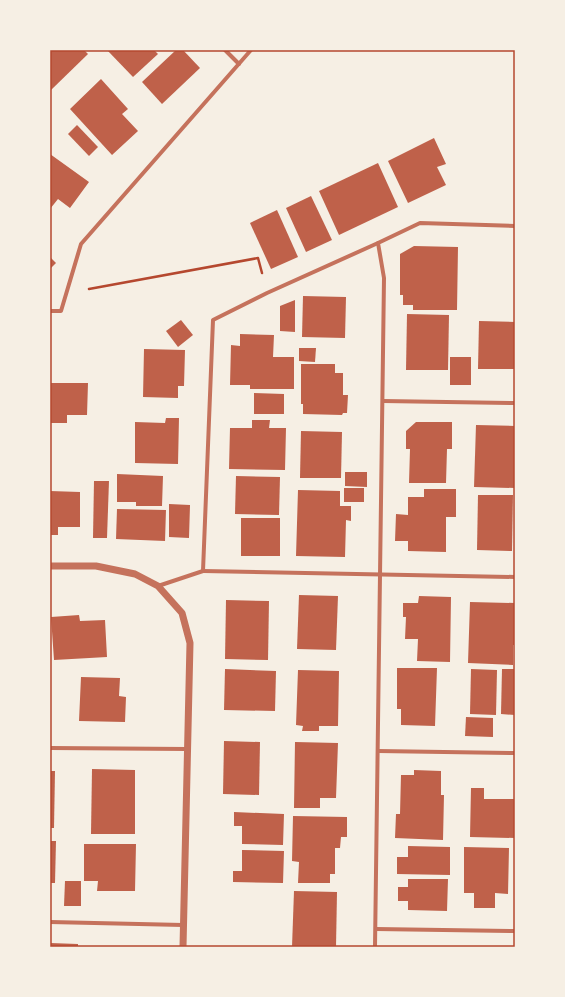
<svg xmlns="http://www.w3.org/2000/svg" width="565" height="997" viewBox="0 0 565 997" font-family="Cabin,sans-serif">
  <rect width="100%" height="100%" fill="#f6efe4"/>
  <g fill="#bf614a">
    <polygon points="50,50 84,50 88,54 50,91"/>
    <polygon points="107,50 154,50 158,54 133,77"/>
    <polygon points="176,50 183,50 200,68 162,104 142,82"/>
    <polygon points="101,79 128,109 122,114 138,131 112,155 70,109"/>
    <polygon points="77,125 98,147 89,156 68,134"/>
    <polygon points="434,138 446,164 437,167 446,185 408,203 388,161"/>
    <polygon points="50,154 89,182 70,208 58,199 50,209"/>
    <polygon points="378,163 398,207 339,235 319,191"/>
    <polygon points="311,196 332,240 306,252 286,208"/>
    <polygon points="277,210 298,257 271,269 250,223"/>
    <polygon points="414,246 458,247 457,310 413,310 413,305 403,305 403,295 400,295 400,254"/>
    <polygon points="50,257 56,263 50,269"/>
    <polygon points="303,296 346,297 345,338 302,337"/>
    <polygon points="295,300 295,332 280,331 280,306"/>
    <polygon points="407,314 449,315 448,370 406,370"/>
    <polygon points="181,320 193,335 178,347 166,331"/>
    <polygon points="479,321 515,322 515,369 478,369"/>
    <polygon points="240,334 274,335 273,357 294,357 294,389 250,389 250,385 230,385 231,345 240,346"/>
    <polygon points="299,348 316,348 315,362 299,361"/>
    <polygon points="144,349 185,350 184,386 178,386 178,398 143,397"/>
    <rect x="450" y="357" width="21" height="28"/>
    <polygon points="301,364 335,364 335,373 343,373 343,395 348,395 347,413 343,413 342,415 303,414 303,404 301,404"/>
    <polygon points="50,383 88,383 87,415 67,415 67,423 51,423"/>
    <polygon points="254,393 284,394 284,414 254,414"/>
    <polygon points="166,418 179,418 178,464 135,463 135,422 165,423"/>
    <polygon points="252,420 270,420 269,428 286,428 285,470 229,469 230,428 252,428"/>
    <polygon points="416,422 452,422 452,449 447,449 446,483 409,483 410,449 406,449 406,431"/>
    <polygon points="476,425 515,426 515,488 474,487"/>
    <polygon points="301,431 342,432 341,478 300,478"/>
    <polygon points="345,472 367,472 367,487 345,486"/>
    <polygon points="117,474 163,476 162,506 136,506 136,502 117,502"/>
    <polygon points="236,476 280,477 279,515 235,514"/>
    <polygon points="94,481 109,481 107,538 93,538"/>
    <rect x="344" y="488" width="20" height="14"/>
    <polygon points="424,489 456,489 456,517 446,517 446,552 408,551 408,541 395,541 396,514 408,515 408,497 424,497"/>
    <polygon points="298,490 340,491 340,506 351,506 351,521 346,520 345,557 296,556"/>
    <polygon points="50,491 80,492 80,527 58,527 58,535 50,535"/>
    <polygon points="478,495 513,495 512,551 477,550"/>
    <polygon points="169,504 190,505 189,538 169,537"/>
    <polygon points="117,509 166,510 165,541 116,539"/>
    <rect x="241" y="518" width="39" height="38"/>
    <polygon points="299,595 338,596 336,650 297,649"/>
    <polygon points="419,596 451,597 450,662 417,661 418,639 405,639 406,617 403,617 403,603 418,603"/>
    <polygon points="226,600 269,601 268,660 225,659"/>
    <polygon points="470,602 515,603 515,645 513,645 513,665 468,663"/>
    <polygon points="79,615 80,621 105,620 107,657 54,660 51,617"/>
    <polygon points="397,668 437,668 435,726 401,725 401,709 397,709"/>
    <polygon points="225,669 276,671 275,711 224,710"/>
    <polygon points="471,669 497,670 496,715 470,714"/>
    <polygon points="502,669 515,669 515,715 501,714"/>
    <polygon points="298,670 339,671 338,726 319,726 319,731 302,731 303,726 296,725"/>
    <polygon points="81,677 120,678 119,696 126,697 125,722 79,721"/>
    <polygon points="466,717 493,718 493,737 465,736"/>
    <polygon points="224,741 260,742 259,795 223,794"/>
    <polygon points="295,742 338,743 336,798 320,798 320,808 294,808"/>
    <polygon points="92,769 135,770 135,834 91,834"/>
    <polygon points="414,770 441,771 441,795 444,795 443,840 395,838 396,814 400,814 401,775 414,775"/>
    <polygon points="50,771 55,771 54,828 50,828"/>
    <polygon points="471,788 484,788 484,799 515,799 515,838 470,837"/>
    <polygon points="234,812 284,814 283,845 242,844 242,826 234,826"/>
    <polygon points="293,816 347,817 347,837 341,837 340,848 335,848 335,874 330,874 330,883 298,883 299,862 292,861"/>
    <polygon points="50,841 56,841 55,883 50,883"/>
    <polygon points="84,844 136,844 135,891 97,891 98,881 84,881"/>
    <polygon points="408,846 450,847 450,875 397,874 397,857 408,857"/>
    <polygon points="464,847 509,848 508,894 495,893 495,908 474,908 474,893 464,893"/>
    <polygon points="242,850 284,851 283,883 233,882 233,871 242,871"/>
    <polygon points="408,879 448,879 447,911 408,910 408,901 398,901 398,887 408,887"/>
    <polygon points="65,881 81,881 81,906 64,906"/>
    <polygon points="294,891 337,892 336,947 292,947"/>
    <polygon points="50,943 78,944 78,947 50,947"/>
  </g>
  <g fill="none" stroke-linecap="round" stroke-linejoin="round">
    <polyline stroke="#b5482f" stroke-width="2.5" points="89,289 258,258 262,273"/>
    <g stroke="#c5725c" stroke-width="4">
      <polyline points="225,50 239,64"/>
      <polyline points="50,311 61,311 81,244 251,50"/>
      <polyline points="383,401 515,403"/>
      <polyline points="203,571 515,577"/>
      <polyline points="158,586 203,571 213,320 267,293 378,243"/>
      <polyline points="50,748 187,749"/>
      <polyline points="378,751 515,753"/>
      <polyline points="50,922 183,925"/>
      <polyline points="376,929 515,931"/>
      <polyline points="375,947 384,278 378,243 420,223 515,226"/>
    </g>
    <polyline stroke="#c5725c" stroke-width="7" points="50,566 96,566 135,574 158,586 182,613 190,643 183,947"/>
  </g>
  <rect width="565" height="997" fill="none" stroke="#f6efe4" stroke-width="102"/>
  <rect x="51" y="51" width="463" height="895" fill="none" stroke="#b5482f" stroke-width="1.5"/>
</svg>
